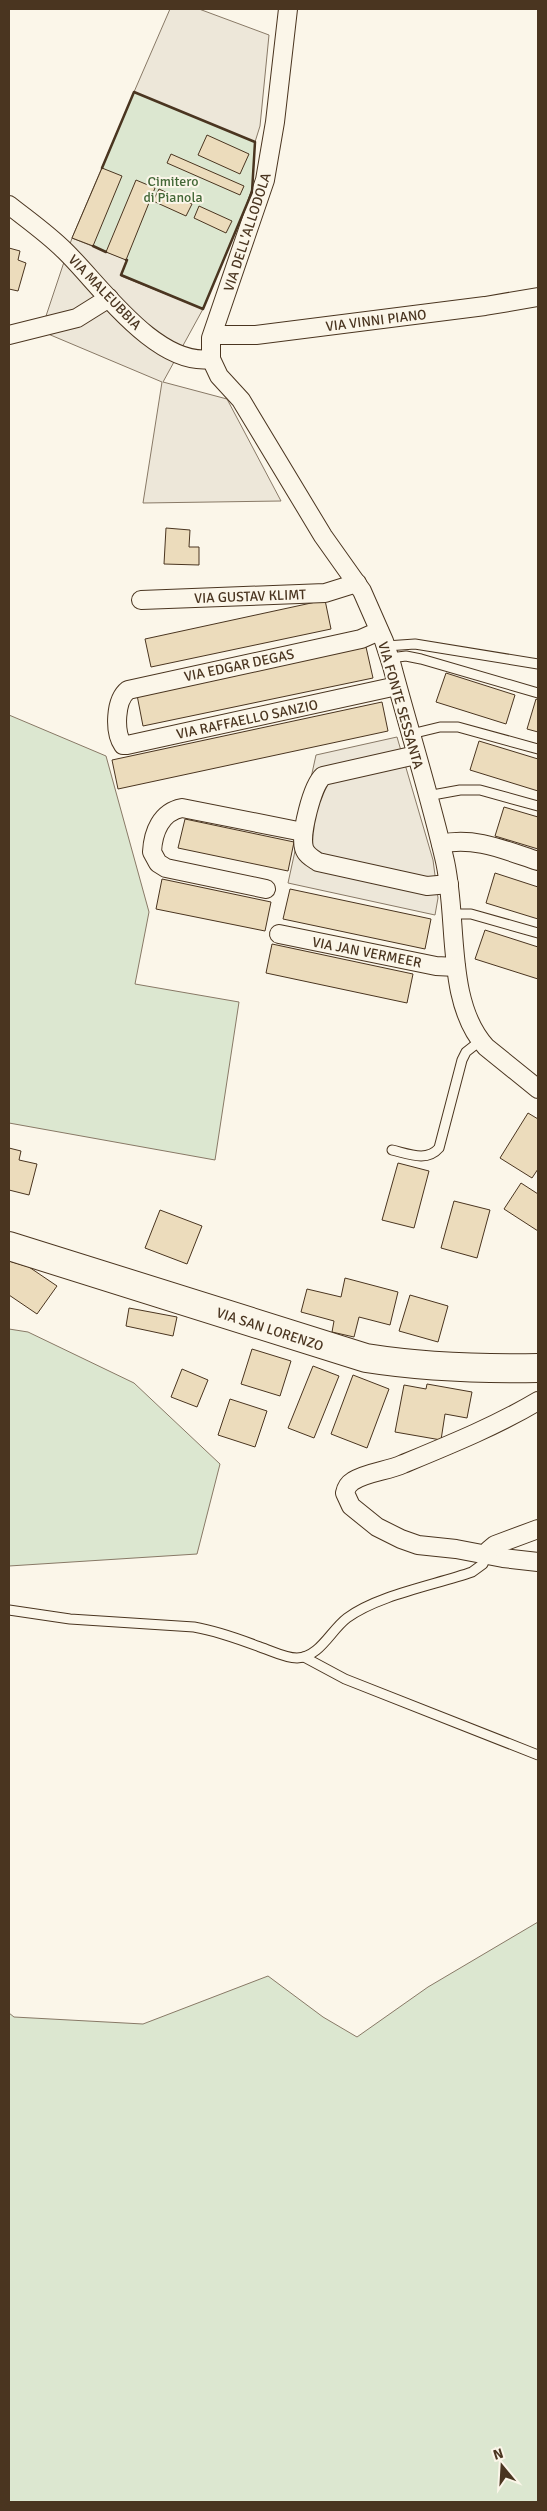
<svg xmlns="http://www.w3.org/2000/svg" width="547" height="2511" viewBox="0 0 547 2511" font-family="Signika,sans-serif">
  <rect width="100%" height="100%" fill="#fbf6e9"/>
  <g fill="#dce7d0" stroke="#887966">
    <polygon points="134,92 255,142 252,192 203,309 121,275 127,260 72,238"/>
    <polygon points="9,715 106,756 149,912 135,984 239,1002 215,1160 9,1123"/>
    <polygon points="9,1329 28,1332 134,1383 220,1464 197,1554 9,1566"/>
    <polygon points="538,1922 538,2502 9,2502 9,2013 14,2017 143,2024 268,1976 323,2017 357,2037 428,1987"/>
  </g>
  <g fill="#ede7d9" stroke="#887966">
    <polygon points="170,9 199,9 269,35 260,126 255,142 134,92"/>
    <polygon points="72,238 127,260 121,276 203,309 163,382 227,399 281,501 143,503 162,382 41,331"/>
    <polygon points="397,737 433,860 438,898 435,915 288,883 316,755"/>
  </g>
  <g fill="#ecdcbc" stroke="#4a3520">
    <polygon points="207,135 249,154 240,174 198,155"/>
    <polygon points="171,154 244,186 240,195 167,163"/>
    <polygon points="102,168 122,176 93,246 72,238"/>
    <polygon points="136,180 155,188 126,260 106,252"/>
    <polygon points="159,189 192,204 186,216 153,201"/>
    <polygon points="199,206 232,221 226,233 194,218"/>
    <polygon points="9,248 20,251 18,260 26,263 18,291 9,289"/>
    <polygon points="166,528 190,530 189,547 199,547 199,565 164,564"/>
    <polygon points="325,600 331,629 151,667 145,639"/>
    <polygon points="366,647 373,678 143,726 137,695"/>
    <polygon points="446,673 515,695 506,724 436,702"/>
    <polygon points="536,699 538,700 538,732 527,729"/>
    <polygon points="382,702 388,731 118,789 112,760"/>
    <polygon points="479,741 538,759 538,791 470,770"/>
    <polygon points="504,807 538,817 538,849 495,836"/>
    <polygon points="185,819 294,842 288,871 178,848"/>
    <polygon points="495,873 538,887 538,919 486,903"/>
    <polygon points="162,879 271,902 265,931 156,909"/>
    <polygon points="290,889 431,919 425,949 283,919"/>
    <polygon points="485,930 538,947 538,979 475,959"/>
    <polygon points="272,944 413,974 407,1003 266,973"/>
    <polygon points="528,1113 538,1119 538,1169 532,1178 500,1158"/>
    <polygon points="9,1148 21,1151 19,1160 37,1164 29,1195 9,1190"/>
    <polygon points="398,1163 429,1171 414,1228 382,1220"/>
    <polygon points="521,1183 538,1194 538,1231 504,1209"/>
    <polygon points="454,1201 490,1210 477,1258 441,1248"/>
    <polygon points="160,1210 202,1226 187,1264 145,1248"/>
    <polygon points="9,1261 29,1267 57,1286 37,1314 9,1295"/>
    <polygon points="345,1278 398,1292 390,1325 359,1317 354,1337 332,1332 334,1321 301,1312 307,1289 341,1297"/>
    <polygon points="410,1295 448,1306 438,1342 399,1331"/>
    <polygon points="129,1308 177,1317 173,1336 126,1326"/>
    <polygon points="252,1349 291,1361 280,1396 241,1384"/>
    <polygon points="313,1366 339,1376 314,1438 288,1428"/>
    <polygon points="182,1369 208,1380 197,1407 171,1397"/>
    <polygon points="353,1375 389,1389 367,1448 331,1434"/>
    <polygon points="427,1384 472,1392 467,1418 445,1414 441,1440 395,1432 404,1385 426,1389"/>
    <polygon points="230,1399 267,1411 255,1447 218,1435"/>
  </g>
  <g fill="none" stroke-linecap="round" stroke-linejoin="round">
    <defs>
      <g id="service">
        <polyline points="386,646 415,644 538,664"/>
        <polyline points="390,658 406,656 421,659 538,693"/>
        <polyline points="411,734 440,727 458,727 538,749"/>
        <polyline points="427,796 460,790 480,790 538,806"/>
        <polyline points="453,914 471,914 538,933"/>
        <path d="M392,1150C409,1154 427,1162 439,1148L462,1060L466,1052L480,1041"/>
        <path d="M9,1610L70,1619L194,1627C217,1631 239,1639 260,1647C272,1651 285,1658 297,1658C320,1657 330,1631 347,1618C378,1595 435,1585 472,1572L483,1564L487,1555"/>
        <polyline points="304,1657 345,1679 538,1755"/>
      </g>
      <g id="minor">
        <path d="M288,9L275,122L265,180L211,338V359L219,376L241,400L323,536L362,591L384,641L392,666C409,730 429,793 444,857C459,916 444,1001 486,1047L538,1089"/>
        <path d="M9,205C28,220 48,234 65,251C100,285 156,367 211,359"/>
        <polyline points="9,335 77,318 109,298"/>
        <polyline points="213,335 256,335 485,306 538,297"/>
        <polyline points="141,600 325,593 357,583"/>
        <path d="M379,631L361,639L128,690C115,700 114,732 123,745H127L397,686"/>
        <path d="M416,755L323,776C312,786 300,834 304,848C306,855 312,858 318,862L427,886L449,884"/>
        <path d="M441,844C474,836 507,851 538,861"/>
        <path d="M266,889L166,868L158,863L152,852C153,832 161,812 182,808L303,832"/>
        <polyline points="279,934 436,966 456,967"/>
        <path d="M538,1401C496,1426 449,1445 403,1464C388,1471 367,1472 353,1481C348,1484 346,1488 345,1493L351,1506L377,1527L401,1539L418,1545L456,1549L503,1558L538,1562"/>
        <polyline points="487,1555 489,1550 495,1545 538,1529"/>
      </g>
      <path id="primary" d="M9,1246L366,1358C423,1367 480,1369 538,1368"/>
    </defs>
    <use href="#service" stroke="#4a3520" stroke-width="11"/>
    <use href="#minor" stroke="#4a3520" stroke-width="20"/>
    <use href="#primary" stroke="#4a3520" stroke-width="30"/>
    <use href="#service" stroke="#fbf6e9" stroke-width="9"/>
    <use href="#minor" stroke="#fbf6e9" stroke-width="18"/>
    <use href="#primary" stroke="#fbf6e9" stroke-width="28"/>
    <g stroke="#4a3520" stroke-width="2.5">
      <polyline points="102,168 134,92 255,142 252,192 203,309 121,275 127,260 126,260"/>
      <polyline points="93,246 106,252"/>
    </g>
  </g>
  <g text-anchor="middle" stroke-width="4" stroke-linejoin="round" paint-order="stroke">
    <g font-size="14" fill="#436837" stroke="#fbf6e9">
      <text x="173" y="186">Cimitero<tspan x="173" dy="16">di Pianola</tspan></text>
    </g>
    <g font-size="14" fill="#4a3520" stroke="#fbf6e9">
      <text transform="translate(247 232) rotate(-72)" y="5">VIA DELL'ALLODOLA</text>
      <text transform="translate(105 292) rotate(46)" y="5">VIA MALEUBBIA</text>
      <text transform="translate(376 320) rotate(-7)" y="5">VIA VINNI PIANO</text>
      <text transform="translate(250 596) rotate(-2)" y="5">VIA GUSTAV KLIMT</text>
      <text transform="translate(239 665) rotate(-12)" y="5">VIA EDGAR DEGAS</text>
      <text transform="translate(401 705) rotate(74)" y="5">VIA FONTE SESSANTA</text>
      <text transform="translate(247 719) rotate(-12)" y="5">VIA RAFFAELLO SANZIO</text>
      <text transform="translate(367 952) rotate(11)" y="5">VIA JAN VERMEER</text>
      <text transform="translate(270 1329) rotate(18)" y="5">VIA SAN LORENZO</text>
    </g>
  </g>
  <rect width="547" height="2511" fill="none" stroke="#4a3520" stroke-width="20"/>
  <g transform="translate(502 2466) rotate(342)" stroke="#fbf6e9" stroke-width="4" paint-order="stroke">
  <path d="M0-4L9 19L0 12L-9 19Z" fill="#4a3520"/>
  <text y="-8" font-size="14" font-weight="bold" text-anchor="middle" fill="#4a3520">N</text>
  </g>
</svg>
